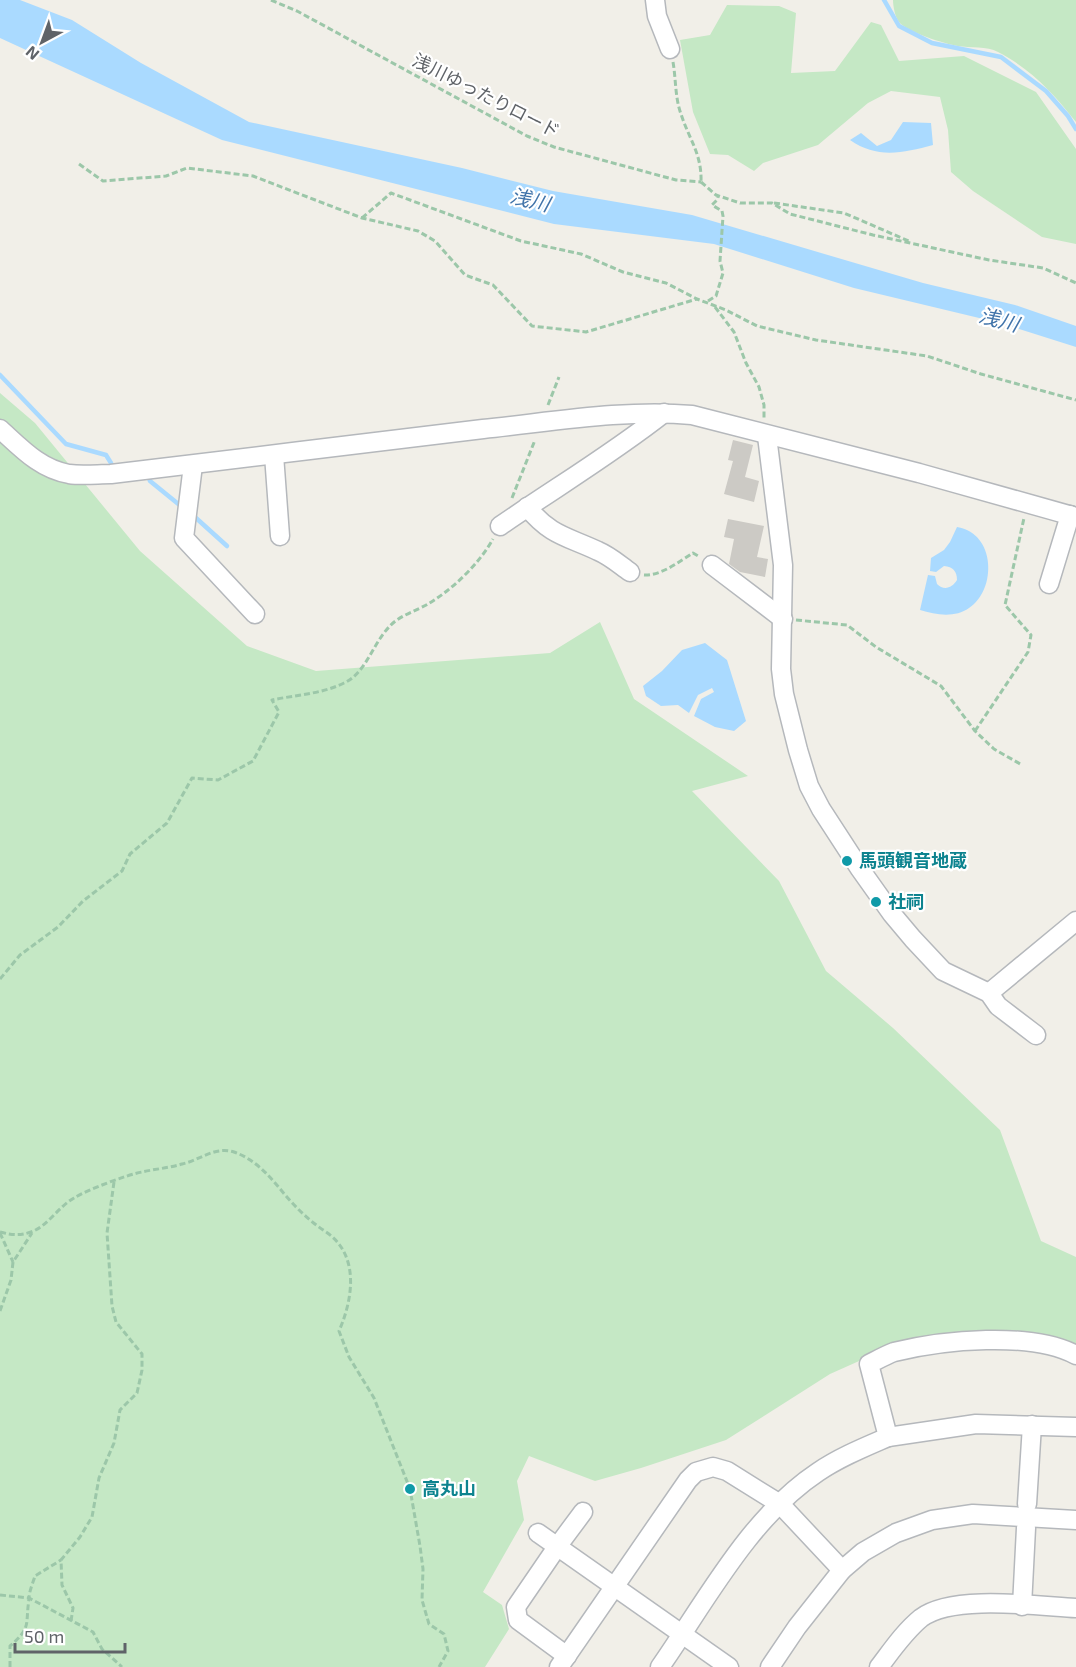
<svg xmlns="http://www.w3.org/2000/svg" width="1076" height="1667" viewBox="0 0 1076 1667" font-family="'Exo 2','Noto Sans JP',sans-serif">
  <rect width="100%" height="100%" fill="#f1efe8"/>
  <g fill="#c5e8c5">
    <path d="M893,0H1076V122C1054,94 1031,69 998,52C987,46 970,48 958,46C945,44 907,32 899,22C895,17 893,6 893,0Z"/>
    <polygon points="727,5 779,6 796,13 791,73 835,71 871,22 881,25 899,61 964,56 1036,92 1076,149 1076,244 1042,237 973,191 951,172 948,130 940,97 891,91 868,103 818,145 763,163 754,171 728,155 710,154 693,112 680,40 710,35"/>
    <polygon points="0,393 35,423 140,551 247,646 316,671 550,653 600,622 634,699 748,776 692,791 779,881 826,971 893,1028 1000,1130 1041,1241 1076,1257 1076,1348 895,1345 830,1374 726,1440 641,1468 595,1481 529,1456 517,1481 524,1520 483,1592 502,1605 509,1629 485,1667 0,1667"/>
  </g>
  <g fill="#aadaff">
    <polygon points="0,0 20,0 72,20 141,63 249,122 462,168 553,191 692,215 923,283 1015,305 1076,326 1076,347 1000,323 854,288 714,244 554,224 222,140 0,38"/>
    <path d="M903,122L931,123L933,145C903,153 877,159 850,140L861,133L877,146L891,140Z"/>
    <path d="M957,527C996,533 997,590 969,608C955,618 936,615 920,610L928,575L935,576L937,584C944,591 952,588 957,580C957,571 953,567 944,566L936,572L930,571L931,558L944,550L950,542Z"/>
    <polygon points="705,643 727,660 746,721 734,731 715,727 694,716 701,699 714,692 712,688 698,695 689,713 678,705 661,706 646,696 643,686 662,671 682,650"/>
  </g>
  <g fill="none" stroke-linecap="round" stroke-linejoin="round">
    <g stroke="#aadaff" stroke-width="4.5">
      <polyline points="884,0 899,26 932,43 1001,57 1046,91 1068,116 1076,129"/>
      <polyline points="0,375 66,444 106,455 111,463"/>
      <polyline points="146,476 148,475 150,481 182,507"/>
      <polyline points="196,518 227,546"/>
    </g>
  </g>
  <g fill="#cccac5">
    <polygon points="733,440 753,445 745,477 759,481 754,502 724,494 733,461 728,460"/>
    <polygon points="728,519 764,526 757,557 768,559 765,577 740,572 729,564 734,539 724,537"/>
  </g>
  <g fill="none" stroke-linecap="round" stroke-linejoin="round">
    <defs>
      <g id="minor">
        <polyline points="655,0 657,16 670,49"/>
        <path d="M0,429C21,448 40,469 69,474C83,476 98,474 111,474C235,460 359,443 483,429C552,422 623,409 692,415L919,473L1076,517"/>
        <polyline points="767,436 783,565 781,669 784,694 798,750 809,786 821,809 860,869 892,914 913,939 943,971 989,993 998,1006 1036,1035"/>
        <polyline points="274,455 280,536"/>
        <polyline points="193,465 184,538 255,614"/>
        <path d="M527,507C551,536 566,536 598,551C610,556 620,565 630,572"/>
        <path d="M500,526C555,488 612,454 664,413"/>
        <polyline points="712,565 783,619"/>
        <polyline points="1049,584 1070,515"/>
        <polyline points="989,993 1076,921"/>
        <polyline points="888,1437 976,1424 1076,1427"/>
        <polyline points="1027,1504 1032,1425"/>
        <polyline points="538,1533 729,1667"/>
        <polyline points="1022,1606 1026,1528"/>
        <polyline points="567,1656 518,1620 516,1607 557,1547 583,1512"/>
        <polyline points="559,1667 688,1480 696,1472 713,1467 727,1471 780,1504 842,1570"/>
        <path d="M660,1667C706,1601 750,1517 818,1472C840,1457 865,1447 888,1437L869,1364C877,1360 886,1355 894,1352C943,1340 1030,1331 1076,1355"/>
        <polyline points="770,1667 797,1627 842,1570 863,1552 896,1533 932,1520 973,1514 1076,1520"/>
        <path d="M879,1667C892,1650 904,1632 921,1618C952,1594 1038,1606 1076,1608"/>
      </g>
    </defs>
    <use href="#minor" stroke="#b5b8bc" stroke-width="21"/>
    <g stroke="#9cc7a9" stroke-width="3" stroke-dasharray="6 3" stroke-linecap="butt">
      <polyline points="271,0 297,11 527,136 554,147 676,180 701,182"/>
      <path d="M673,62C676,79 675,98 681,114C689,139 702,154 701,182"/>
      <polyline points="79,164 103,181 166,176 187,168 253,176 362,218 418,231 435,241 465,275 493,285 532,326 586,332 697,299"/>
      <polyline points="701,182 716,195 740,203 772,203 790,214 873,235 989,260 1043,268 1076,283"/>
      <polyline points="774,203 844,213 911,242"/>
      <polyline points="362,218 391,193 521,241 581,254 623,272 666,283 697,299 726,310 757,326 816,340 927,356 981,374 1076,400"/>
      <polyline points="708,301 716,296 723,273 720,261 723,216 722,211 712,205 717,200 718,197"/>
      <polyline points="715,307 734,332 746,363 759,387 764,405 764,419"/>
      <polyline points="548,405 559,377"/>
      <polyline points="512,498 535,440"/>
      <path d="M644,575C661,576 680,561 693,553L700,557"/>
      <polyline points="796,620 847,625 876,647 941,686 975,731 994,749 1022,765"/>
      <polyline points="975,731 1028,652 1031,635 1005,605 1024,518"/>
      <path d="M0,979L20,955L58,927L83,901L122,871L130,854L167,823L192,778L218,780L253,761L279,712L272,700C295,695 322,694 344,683C366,673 372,645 389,627C398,616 416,611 428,604C453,589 479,564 493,539"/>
      <path d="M0,1232C12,1235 19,1236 31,1232C48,1226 58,1207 74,1198C87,1190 126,1175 142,1172C155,1169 169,1168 182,1164C200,1160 215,1146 234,1152C257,1160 271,1178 286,1196C298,1210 311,1222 326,1232C360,1255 353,1299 339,1331L349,1357L374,1398L410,1489L420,1546L423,1569L422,1600L429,1624L444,1634L448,1651L439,1667"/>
      <polyline points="0,1233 13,1262"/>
      <polyline points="0,1311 11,1280 13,1262 32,1233"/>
      <polyline points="0,1595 29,1598 93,1632 102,1649 122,1667"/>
      <polyline points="71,1621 73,1608 62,1585 61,1560 80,1537 92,1517 99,1478 114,1443 120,1410 137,1393 142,1370 142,1354 116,1322 112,1306 107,1233 114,1182"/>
      <path d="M10,1667V1646C32,1627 25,1625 29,1599C29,1591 33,1583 35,1576L61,1560"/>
    </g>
    <use href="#minor" stroke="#fff" stroke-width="18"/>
  </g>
  <g fill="#0f9aa8" stroke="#fff" stroke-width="2">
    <circle cx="847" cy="861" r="6"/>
    <circle cx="876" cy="902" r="6"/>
    <circle cx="410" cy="1489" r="6"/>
  </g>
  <g text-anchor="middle" stroke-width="4.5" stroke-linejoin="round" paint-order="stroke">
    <g font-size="18" fill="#5f6368" stroke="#fff">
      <text transform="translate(486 96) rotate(27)" y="6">浅川ゆったりロード</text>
    </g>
    <g font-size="18" font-weight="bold" fill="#0d838f" stroke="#fff" text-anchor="start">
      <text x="859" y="867">馬頭観音地蔵</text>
      <text x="888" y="908">社祠</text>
      <text x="422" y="1495">高丸山</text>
    </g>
    <g font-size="20" font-style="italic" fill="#4174aa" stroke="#fff">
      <text transform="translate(530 200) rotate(14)" y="7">浅川</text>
      <text transform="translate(999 320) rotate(15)" y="7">浅川</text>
    </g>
  </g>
  <g transform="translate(42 42) rotate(221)" stroke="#ffffff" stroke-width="4.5" paint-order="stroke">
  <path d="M0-4.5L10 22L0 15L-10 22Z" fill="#5f6368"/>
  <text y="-9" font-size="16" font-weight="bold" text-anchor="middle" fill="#5f6368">N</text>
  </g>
  <path d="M15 1643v9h110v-9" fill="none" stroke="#5f6368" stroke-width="3"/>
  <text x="24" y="1643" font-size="18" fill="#5f6368" stroke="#ffffff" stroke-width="4.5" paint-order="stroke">50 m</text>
</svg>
